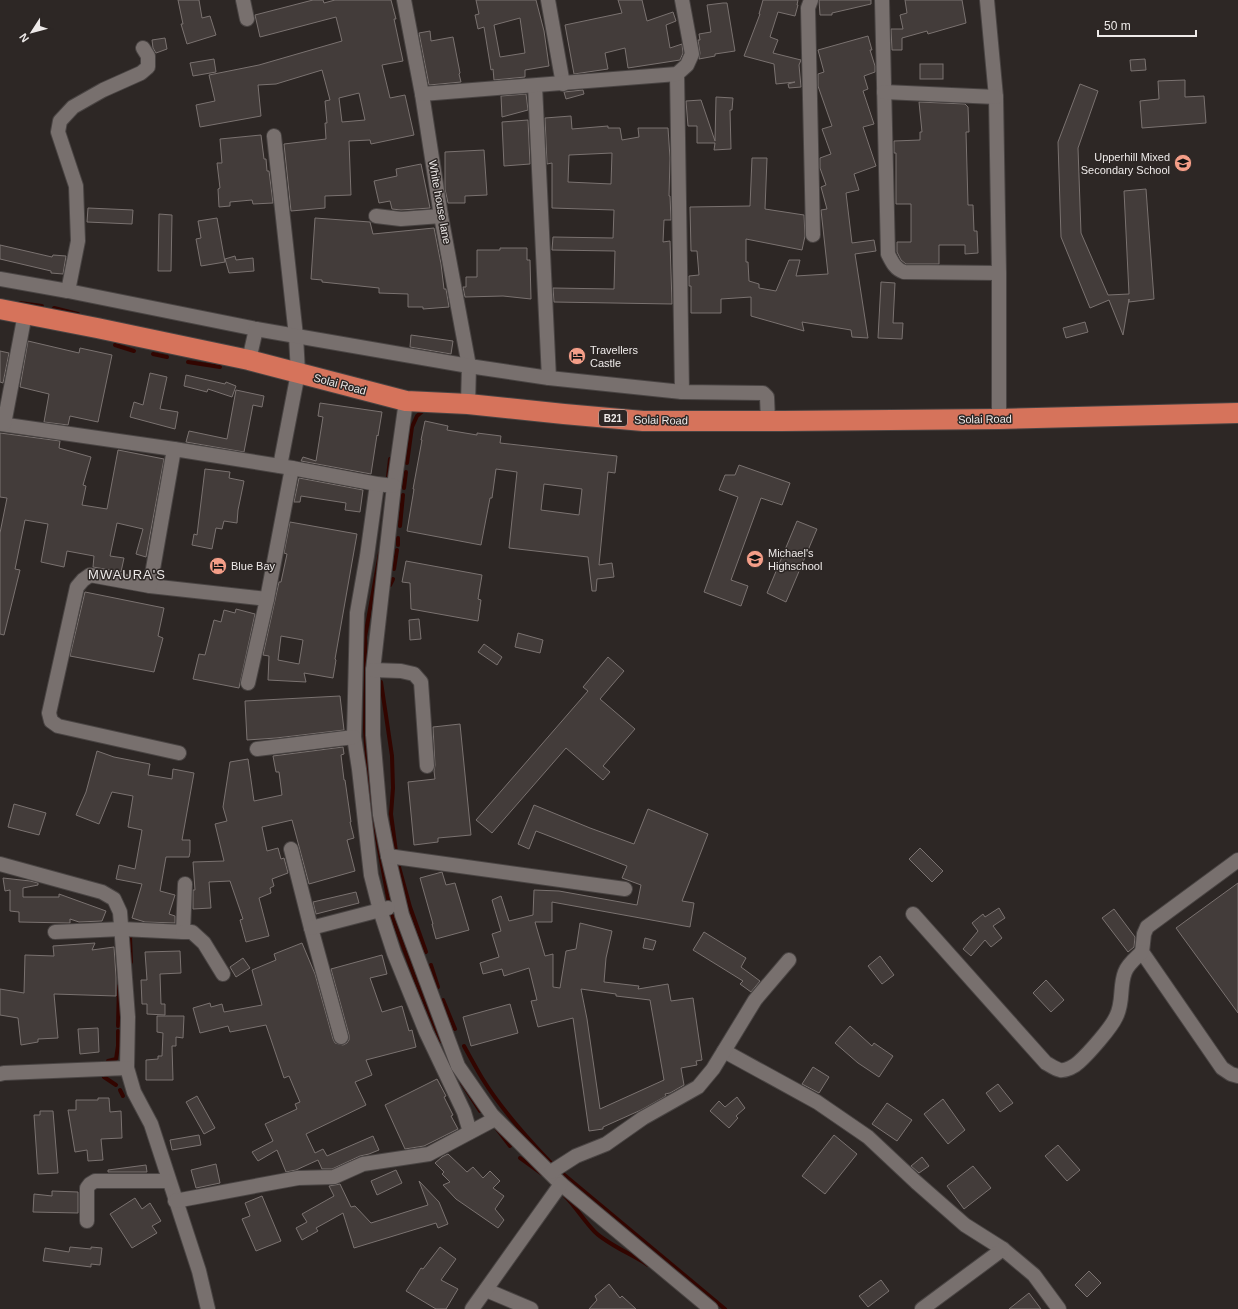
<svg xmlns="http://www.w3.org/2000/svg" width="1238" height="1309" viewBox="0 0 1238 1309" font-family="Helvetica,sans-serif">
  <rect width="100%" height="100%" fill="#2d2725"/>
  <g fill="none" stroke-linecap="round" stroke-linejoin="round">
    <g stroke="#320500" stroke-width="4">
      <polyline points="20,303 42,306"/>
      <polyline points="54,308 78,314"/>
      <polyline points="115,345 134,351"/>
      <polyline points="153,354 167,357"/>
      <polyline points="188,362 220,367"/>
      <polyline points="407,463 412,427 417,416 425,409"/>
      <polyline points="388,477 390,459"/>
      <polyline points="404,488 406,472"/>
      <polyline points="400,526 403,495"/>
      <polyline points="398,545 398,538"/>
      <polyline points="380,553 365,637 366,671 365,729 370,801 389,903"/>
      <polyline points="394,569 397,550"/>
      <polyline points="390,585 393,579"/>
      <polyline points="381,682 392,756 393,788 391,814 396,852"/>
      <polyline points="399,867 410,907 426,952"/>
      <polyline points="392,916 416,981 441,1041"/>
      <polyline points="131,962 130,937 135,933"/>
      <polyline points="431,965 438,987"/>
      <polyline points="443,1000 455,1029"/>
      <polyline points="118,1026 119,986"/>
      <path d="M464,1046C470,1057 476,1068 482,1078C501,1109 526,1137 551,1163"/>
      <polyline points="108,1061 116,1059 118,1046 118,1031"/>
      <polyline points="104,1077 116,1085"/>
      <polyline points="462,1083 480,1111"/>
      <polyline points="120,1090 123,1096"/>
      <polyline points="497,1129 510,1146"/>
      <polyline points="520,1158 542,1174"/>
      <polyline points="562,1173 725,1309"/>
      <path d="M565,1196C576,1207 584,1221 595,1232C607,1244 633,1255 648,1265"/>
    </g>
  </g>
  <g fill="#433c3a" stroke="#7a7270" fill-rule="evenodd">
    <polygon points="178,0 199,0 202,18 210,16 216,35 187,44 181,24 183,24"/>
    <path d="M313,0H323L324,3L335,0H391L396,19H394L403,61L382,65L390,98L405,95L414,135L371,144L370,140L349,141L351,195L325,196V208L291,211L284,144L326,139L325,123H327L325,101L330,100L322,70L276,84L258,85L261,116L200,127L196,105L215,101L209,75L259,65L342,41L336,17L260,37L255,15ZM359,93L365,120L342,122L339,98Z"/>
    <path d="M476,0H536L544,31L549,66L525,70V77L494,80L493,69L491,70L484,27L478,29L475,15L479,14ZM520,18L525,53L500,57L494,25Z"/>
    <polygon points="618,0 642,0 647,21 673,12 676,21 666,25 670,48 682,44 683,53 680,60 628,68 625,48 605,53 608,69 574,74 565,25 622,13"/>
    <polygon points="763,0 798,0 797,5 798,5 795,16 778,12 770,37 778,40 773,53 801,60 799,65 801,87 789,88 788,84 795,82 776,84 774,64 744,56 760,14 759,14"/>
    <polygon points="819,0 871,0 871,4 832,13 832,15 820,15"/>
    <polygon points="905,0 962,0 966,23 928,34 927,31 902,38 902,50 892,50 891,29 903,29 900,15 907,13"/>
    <polygon points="723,3 727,3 735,51 715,54 715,56 699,59 700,53 698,40 700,40 699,34 711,32 707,5"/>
    <polygon points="430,31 431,41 453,37 460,73 459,74 461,82 429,85 419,33"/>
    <polygon points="868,36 872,50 870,50 875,66 875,72 864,76 868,89 863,91 874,124 863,127 876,166 854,174 859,190 846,193 852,243 874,240 876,251 855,254 868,338 852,337 851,330 802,322 804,331 751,316 751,297 721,299 721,313 691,313 691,286 689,286 689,276 699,275 697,251 691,251 690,207 750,206 752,158 767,158 765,209 804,215 805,236 802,250 746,239 746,262 748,262 749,281 759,284 759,288 776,291 789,260 800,260 796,276 828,274 821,210 827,209 821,187 826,185 820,168 820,158 831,154 822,129 832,126 818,86 818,74 824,72 818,50"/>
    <polygon points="165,38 167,49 156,53 153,48 152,40"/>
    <polygon points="214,59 216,72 193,76 190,63"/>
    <polygon points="1145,59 1146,70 1131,71 1130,60"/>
    <rect x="920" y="64" width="23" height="15"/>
    <polygon points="1185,80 1185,97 1204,96 1206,123 1142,128 1140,101 1159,99 1158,81"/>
    <polygon points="1080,84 1098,91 1078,148 1081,233 1108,295 1129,294 1124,191 1146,189 1154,299 1129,302 1129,299 1123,335 1109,300 1090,308 1061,237 1058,142"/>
    <polygon points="583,90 584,94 566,99 564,92"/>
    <polygon points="526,94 528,110 502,117 501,96"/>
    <polygon points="716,97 733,98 732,110 730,110 731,149 714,150 715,143 697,143 697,126 688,126 686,101 701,100 715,141"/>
    <polygon points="919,102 965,104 968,107 969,132 966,132 968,205 973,205 974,231 977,231 978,253 965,254 965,245 939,245 939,264 906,264 901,260 897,252 897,242 911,242 911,204 896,204 896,153 894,153 894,141 920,140 920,132 922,132"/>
    <path d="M571,116L572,129L608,126V128H620L622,140L639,137L638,128H668L670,158L669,196H670L671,220H664L663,242L670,241L672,304L554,302L553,288L614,289L615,251L552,250L553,237L613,238L614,210L552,208V163L547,164L545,118ZM612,153L611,184L568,182L569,155Z"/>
    <polygon points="528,120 530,164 504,166 502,122"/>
    <polygon points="261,135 264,159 266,159 267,171 269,171 273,203 253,204 252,200 230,202 230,206 219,207 218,189 220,188 217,163 222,163 220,139"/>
    <polygon points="484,150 487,195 465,196 465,203 448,203 445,189 445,152"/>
    <polygon points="421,164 430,208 401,210 392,209 390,201 379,203 374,181 397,176 396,169"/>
    <polygon points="88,208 133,210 132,224 87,222"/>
    <polygon points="159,214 172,215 171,271 158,271"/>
    <polygon points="217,218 225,262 201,266 196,239 201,238 198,221"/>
    <polygon points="315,218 370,222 373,234 434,228 441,264 444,289 446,289 449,307 423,309 423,307 408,307 408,294 379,293 379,288 322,282 322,280 311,279"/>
    <polygon points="0,245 52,257 53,255 66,256 63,274 51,273 51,271 0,259"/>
    <polygon points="500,248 527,248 527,260 530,260 531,299 503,296 465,297 463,287 466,287 466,277 477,277 477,250 500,250"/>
    <polygon points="235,256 236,260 253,258 254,271 229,273 225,259"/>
    <polygon points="881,282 895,283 893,323 903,323 902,339 878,338"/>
    <polygon points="1085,322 1088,332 1066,338 1063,328"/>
    <polygon points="411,335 453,341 451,354 410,347"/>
    <polygon points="28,341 79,353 80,348 112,355 98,422 70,416 68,425 44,422 49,394 20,387"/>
    <polygon points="0,351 9,353 3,383 0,382"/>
    <polygon points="150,373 167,377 160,409 178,412 175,429 130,417 134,402 143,405"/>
    <polygon points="186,375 225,384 226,382 236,386 232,397 208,389 207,392 184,386"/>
    <polygon points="236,390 264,396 262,407 253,405 244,452 186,442 189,431 227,439"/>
    <polygon points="320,403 382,412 378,436 377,435 371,474 301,461 303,457 316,461 323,417 318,416"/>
    <path d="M425,421L448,426L447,430L477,435V433L501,436L500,443L617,456L615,473L608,472L599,565L612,563L614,577L597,579L596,591H592L588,557L509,548L517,472L496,469L492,498H490L481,545L407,531L414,489H413L422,440H421ZM544,484L582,489L579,515L541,510Z"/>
    <polygon points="0,433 60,441 59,448 91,457 83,485 86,486 82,505 107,509 118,450 164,459 146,557 136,554 143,529 117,523 110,556 124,558 121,572 93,567 94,556 67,551 64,567 41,562 48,524 25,520 15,569 20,570 4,635 0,634 0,533 7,498 0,497"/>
    <polygon points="739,465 790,483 782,505 761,498 731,580 748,586 741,606 704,592 738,497 719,490 725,475 735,475"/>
    <polygon points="205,469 230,472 229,478 244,481 238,510 237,523 224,521 222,529 216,528 212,549 192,545 194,534 197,535"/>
    <polygon points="299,478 363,490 360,512 345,510 346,503 301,496 300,502 294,502"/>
    <polygon points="797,521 817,529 786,602 767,593"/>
    <path d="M290,522L357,534L335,659L336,660L333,678L304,673L306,682L268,680L269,656L263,655L279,582H281L287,554L284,553ZM281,636L303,640L299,664L278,660Z"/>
    <polygon points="406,561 482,575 478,599 481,600 478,621 411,609 410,583 402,582"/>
    <polygon points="85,592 164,608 158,636 163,638 154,672 70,656"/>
    <polygon points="236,609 255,614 239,688 193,679 199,654 205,655 214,620 221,622 224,610 235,613"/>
    <polygon points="419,619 421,639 410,640 409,620"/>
    <polygon points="518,633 543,640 540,653 515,647"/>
    <polygon points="484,644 502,657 497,665 478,652"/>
    <polygon points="608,657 624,671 600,699 635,729 603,766 610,772 603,780 566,748 492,833 476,820 588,691 583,687"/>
    <polygon points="340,696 344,730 276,738 247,740 245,701"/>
    <polygon points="460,724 471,835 438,838 438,842 414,845 408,782 435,779 434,771 435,765 433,727"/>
    <polygon points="343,747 344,754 341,755 344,780 345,780 351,822 350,822 354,838 347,840 355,871 309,884 292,820 262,827 267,851 278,848 281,859 284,858 288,873 272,879 274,886 270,888 271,893 259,898 269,936 246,942 240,920 243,919 230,881 209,882 211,908 193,909 193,890 195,890 193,862 224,861 215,824 227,821 223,807 230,762 248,759 254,801 282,795 279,772 276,772 273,756"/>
    <polygon points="97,751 114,757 150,764 148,775 172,779 173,769 194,773 182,840 190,840 190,852 189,857 166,857 160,891 175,895 169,914 175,916 175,923 145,922 132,918 142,884 116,879 119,865 135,869 142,830 128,827 133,796 112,792 99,824 76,815 86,792"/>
    <polygon points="14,804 46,813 39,835 8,827"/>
    <path d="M534,805L590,828L634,844L648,809L708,834L682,901L694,903L690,927L552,902V922H535L545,956L553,954V987L560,988L566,951L576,949L580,923L612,931L606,958L604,982L639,986L638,989L668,984L671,1001L693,998L702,1060L696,1061L697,1065L681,1068L684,1085L670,1093L665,1094L666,1096L641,1110L603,1127V1129L589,1131L573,1018L538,1027L531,1001L537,1000L529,968L504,976L502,969L483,974L480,963L499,957L492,934L501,931L492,900L501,896L509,921L533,915L534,890L559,891L637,905L641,885L622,878L627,866L536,831L529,849L518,844ZM581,989L616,994V996L650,1000L664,1080L600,1109L587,1019Z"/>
    <polygon points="920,848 943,871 932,882 909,859"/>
    <polygon points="442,872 446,885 455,883 469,930 436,939 432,924 433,924 420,878"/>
    <polygon points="3,878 30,881 38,883 38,885 23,888 23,897 59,897 59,894 106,911 102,921 79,922 70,919 70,923 19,922 19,912 10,911 10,890 5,891"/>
    <polygon points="1238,883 1238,1013 1176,928"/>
    <polygon points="356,892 359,903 316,914 313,902"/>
    <polygon points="999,908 1005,918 993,926 1002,938 991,947 985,940 971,956 963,949 978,931 972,923 983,914 985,917"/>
    <polygon points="1114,909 1135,937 1134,947 1128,952 1102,918"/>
    <polygon points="704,932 746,958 741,967 760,981 751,992 740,984 743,981 693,950"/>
    <polygon points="645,938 656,941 653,950 643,948"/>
    <polygon points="95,943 92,950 114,947 116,977 116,996 54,994 58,1038 38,1039 38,1042 21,1045 18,1018 0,1015 0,989 24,993 25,955 54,956 53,946"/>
    <polygon points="302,943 315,974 333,1039 335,1043 343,1045 347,1043 349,1040 349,1035 331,969 382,955 387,974 370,978 382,1012 402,1006 409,1031 412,1030 416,1047 366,1060 372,1075 355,1082 366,1105 306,1134 315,1153 323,1149 327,1156 373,1136 379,1150 369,1154 360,1156 332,1169 322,1169 318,1160 296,1170 286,1172 277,1150 258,1161 252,1152 273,1141 265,1124 297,1109 295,1104 300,1102 289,1076 284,1078 266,1025 230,1032 228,1026 200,1033 193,1008 210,1003 211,1007 222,1004 224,1012 262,1005 252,970 276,960 274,954"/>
    <polygon points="180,951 181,973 160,974 161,1004 165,1004 165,1015 147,1014 147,1004 142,1004 141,980 147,980 145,952"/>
    <polygon points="880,956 894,975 882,984 868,966"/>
    <polygon points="243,958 250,968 236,977 230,967"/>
    <polygon points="1046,980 1064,1000 1051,1012 1033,993"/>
    <polygon points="510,1004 518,1033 471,1046 463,1017"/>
    <polygon points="157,1016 184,1016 183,1038 176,1037 176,1046 172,1046 173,1080 146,1080 146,1060 158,1059 158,1056 162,1056 163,1033 157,1032"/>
    <polygon points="850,1026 872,1046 874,1043 893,1056 879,1077 858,1063 835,1043"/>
    <polygon points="98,1028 99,1052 80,1054 78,1029"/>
    <polygon points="813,1067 829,1077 819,1093 802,1084"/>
    <polygon points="437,1079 446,1096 444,1097 453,1115 451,1116 458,1129 424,1146 405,1149 385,1105"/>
    <polygon points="998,1084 1013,1103 1000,1112 986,1093"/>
    <polygon points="197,1096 215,1128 204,1134 186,1102"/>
    <polygon points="737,1097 745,1108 736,1116 738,1118 729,1128 710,1111 719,1101 725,1107"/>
    <polygon points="98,1098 109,1098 110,1112 121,1111 122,1138 101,1139 103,1160 88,1161 87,1150 75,1152 68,1110 76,1110 76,1100 98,1100"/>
    <polygon points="943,1099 965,1130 948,1144 924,1114"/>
    <polygon points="887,1103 912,1120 897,1141 872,1124"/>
    <polygon points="40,1111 53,1111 58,1173 38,1174 34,1115 40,1115"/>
    <polygon points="199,1135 201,1145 172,1150 170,1140"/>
    <polygon points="834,1135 857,1154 825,1194 802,1176"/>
    <polygon points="1058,1145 1080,1170 1067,1181 1045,1156"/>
    <polygon points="448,1154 467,1172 473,1167 483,1178 490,1171 500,1181 493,1188 504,1196 495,1209 504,1220 498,1228 456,1199 443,1185 450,1182 442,1174 444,1172 435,1163 442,1157"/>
    <polygon points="922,1157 929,1166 919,1173 911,1166"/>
    <polygon points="216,1164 220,1183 196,1188 191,1170"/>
    <polygon points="146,1165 147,1172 108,1172 108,1170"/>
    <polygon points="973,1166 991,1188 964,1209 947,1186"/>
    <polygon points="396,1170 402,1183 377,1195 371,1181"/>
    <polygon points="419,1181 439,1202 448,1224 438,1228 436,1223 354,1248 343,1213 316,1228 318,1231 302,1240 296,1228 307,1222 302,1214 334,1196 329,1186 340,1184 351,1207 355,1206 371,1223 428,1205"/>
    <polygon points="52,1191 78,1192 78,1213 33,1212 34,1194 52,1196"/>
    <polygon points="262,1196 281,1241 256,1251 242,1219 250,1216 245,1203"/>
    <polygon points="135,1198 142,1209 150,1203 161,1221 152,1226 157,1233 132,1248 110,1214"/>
    <polygon points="70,1247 91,1249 91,1247 102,1248 100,1265 91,1264 91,1267 43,1261 45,1248 69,1252"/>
    <polygon points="440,1247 456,1259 441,1280 458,1289 446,1309 436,1309 406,1291 421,1268 423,1269"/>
    <polygon points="1089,1271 1101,1283 1087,1297 1075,1285"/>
    <polygon points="881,1280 889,1291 868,1307 859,1296"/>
    <polygon points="609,1284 620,1298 622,1296 636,1309 589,1309 597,1300 595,1296"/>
    <polygon points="1029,1293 1041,1309 1009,1309"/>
  </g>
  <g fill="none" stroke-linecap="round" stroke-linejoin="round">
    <defs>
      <g id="minor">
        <polyline points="243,0 247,19"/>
        <polyline points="404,0 422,94 441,216 469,366 468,404"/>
        <polyline points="548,0 563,84"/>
        <polyline points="811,0 808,8 813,235"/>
        <path d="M882,0L888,254C892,262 895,269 904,272L999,273"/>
        <polyline points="987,0 996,97 999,273 999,419"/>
        <polyline points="677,74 682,392"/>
        <polyline points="535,86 549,378"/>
        <polyline points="884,92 996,97"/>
        <polyline points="422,94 677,74 687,65 692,54 682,0"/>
        <polyline points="274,136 296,336 298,373 280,466"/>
        <polyline points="376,216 401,219 441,216"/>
        <polyline points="0,279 68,291 256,329"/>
        <polyline points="68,291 78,241 76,186 58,132 60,121 73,107 103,90 141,73 148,67 148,56 143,48"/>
        <polyline points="249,360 256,329 469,366 549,378 682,392 763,393 767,397 768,421"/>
        <polyline points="406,401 394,486 373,670 373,735 380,815 388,856 402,915 458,1066 492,1115 561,1184 711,1309"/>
        <polyline points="0,424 174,449"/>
        <polyline points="4,424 25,314"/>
        <polyline points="377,484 367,556 357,613 354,737 359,769 371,875 380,910 394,953 426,1032 464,1112 470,1132"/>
        <polyline points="150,586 267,599"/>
        <polyline points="373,670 401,671 414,674 421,682 427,766"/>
        <polyline points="248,683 267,599 292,468"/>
        <polyline points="257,749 354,737"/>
        <polyline points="179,753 58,726 51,721 49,713 77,587 83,580 90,575 150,586 174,449 292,468 377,484 394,486"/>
        <polyline points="291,849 311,928 341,1037"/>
        <polyline points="388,856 625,889"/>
        <polyline points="1238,860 1147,927 1144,934 1142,952 1222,1068 1231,1074 1238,1076"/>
        <polyline points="0,864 102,892 114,899 120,912 128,1017 127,1068"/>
        <path d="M913,914L1046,1063C1050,1065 1055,1069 1060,1070C1066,1071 1075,1066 1079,1062C1089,1053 1111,1028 1116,1017C1124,1002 1119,987 1125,972C1128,964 1136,958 1142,952"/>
        <polyline points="311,928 388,908"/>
        <polyline points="55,932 122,929 183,932 185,884"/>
        <polyline points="183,932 192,932 204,943 223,974"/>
        <polyline points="724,1051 817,1102 868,1137 916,1182 965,1225 1003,1249 1034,1275 1059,1309"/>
        <polyline points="0,1074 4,1073 127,1068 134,1092 151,1124 199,1271 208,1309"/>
        <polyline points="551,1172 576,1156 606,1144 643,1118 698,1087 713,1069 755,1000 789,960"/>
        <polyline points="175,1201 298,1178 334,1177 363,1164 429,1154 495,1119"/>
        <polyline points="87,1221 87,1188 90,1184 95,1181 169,1181"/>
        <polyline points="486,1290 531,1309"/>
        <polyline points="472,1309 561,1184"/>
        <polyline points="922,1309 1003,1249"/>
      </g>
      <polyline id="highway" points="0,309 97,328 249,360 406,401 468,404 564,414 643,421 783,421 999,419 1238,413"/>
    </defs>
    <use href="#minor" stroke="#494443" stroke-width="16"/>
    <use href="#highway" stroke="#494443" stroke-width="22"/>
    <use href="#minor" stroke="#78706e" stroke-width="14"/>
    <use href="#highway" stroke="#d6735b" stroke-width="20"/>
  </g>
  <defs>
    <symbol id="school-disc" viewBox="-11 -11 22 22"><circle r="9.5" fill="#f49e88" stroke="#2d2725"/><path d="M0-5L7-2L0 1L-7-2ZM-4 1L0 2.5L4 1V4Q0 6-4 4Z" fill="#111"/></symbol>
    <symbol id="hotel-disc" viewBox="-11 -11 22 22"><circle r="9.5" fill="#f49e88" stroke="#2d2725"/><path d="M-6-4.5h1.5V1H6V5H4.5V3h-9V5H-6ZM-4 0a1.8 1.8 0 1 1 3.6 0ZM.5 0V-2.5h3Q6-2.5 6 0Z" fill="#111"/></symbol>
  </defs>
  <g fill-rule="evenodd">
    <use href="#school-disc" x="1173" y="153" width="20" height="20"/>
    <use href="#hotel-disc" x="567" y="346" width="20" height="20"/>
    <use href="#school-disc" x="745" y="549" width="20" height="20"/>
    <use href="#hotel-disc" x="208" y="556" width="20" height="20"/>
  </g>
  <g text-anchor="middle" stroke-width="3" stroke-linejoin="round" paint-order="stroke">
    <rect fill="#2d2725" stroke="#b4b0ae" stroke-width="1" x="599" y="410" width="28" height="16" rx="3"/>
    <g font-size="10" font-weight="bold" fill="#eeeae9">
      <text x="613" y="422">B21</text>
    </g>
    <g font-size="11" fill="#eeeae9" stroke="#2d2725" text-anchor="start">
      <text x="1170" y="161" text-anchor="end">Upperhill Mixed<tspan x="1170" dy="13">Secondary School</tspan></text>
      <text x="590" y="354">Travellers<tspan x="590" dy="13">Castle</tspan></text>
      <text x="768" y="557">Michael's<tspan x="768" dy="13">Highschool</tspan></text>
      <text x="231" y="570">Blue Bay</text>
    </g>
    <g font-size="11" fill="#eeeae9" stroke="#2d2725">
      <text transform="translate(440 202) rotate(80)" y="4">White house lane</text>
      <text transform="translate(340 384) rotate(15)" y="4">Solai Road</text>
      <text transform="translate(985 419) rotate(-1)" y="4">Solai Road</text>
      <text transform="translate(661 420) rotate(1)" y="4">Solai Road</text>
    </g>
    <g font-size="13" letter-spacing="1" fill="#eeeae9" stroke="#2d2725">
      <text x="127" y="579">MWAURA'S</text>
    </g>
  </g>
  <g transform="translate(32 32) rotate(234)" stroke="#2d2725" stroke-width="3" paint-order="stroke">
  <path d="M0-3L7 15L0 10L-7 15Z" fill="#eeeae9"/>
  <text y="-6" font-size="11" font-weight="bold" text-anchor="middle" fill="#eeeae9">N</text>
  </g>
  <path d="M1098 30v6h98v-6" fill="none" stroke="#eeeae9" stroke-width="2"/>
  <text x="1104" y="30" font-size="12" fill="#eeeae9" stroke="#2d2725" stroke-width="3" paint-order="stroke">50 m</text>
</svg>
